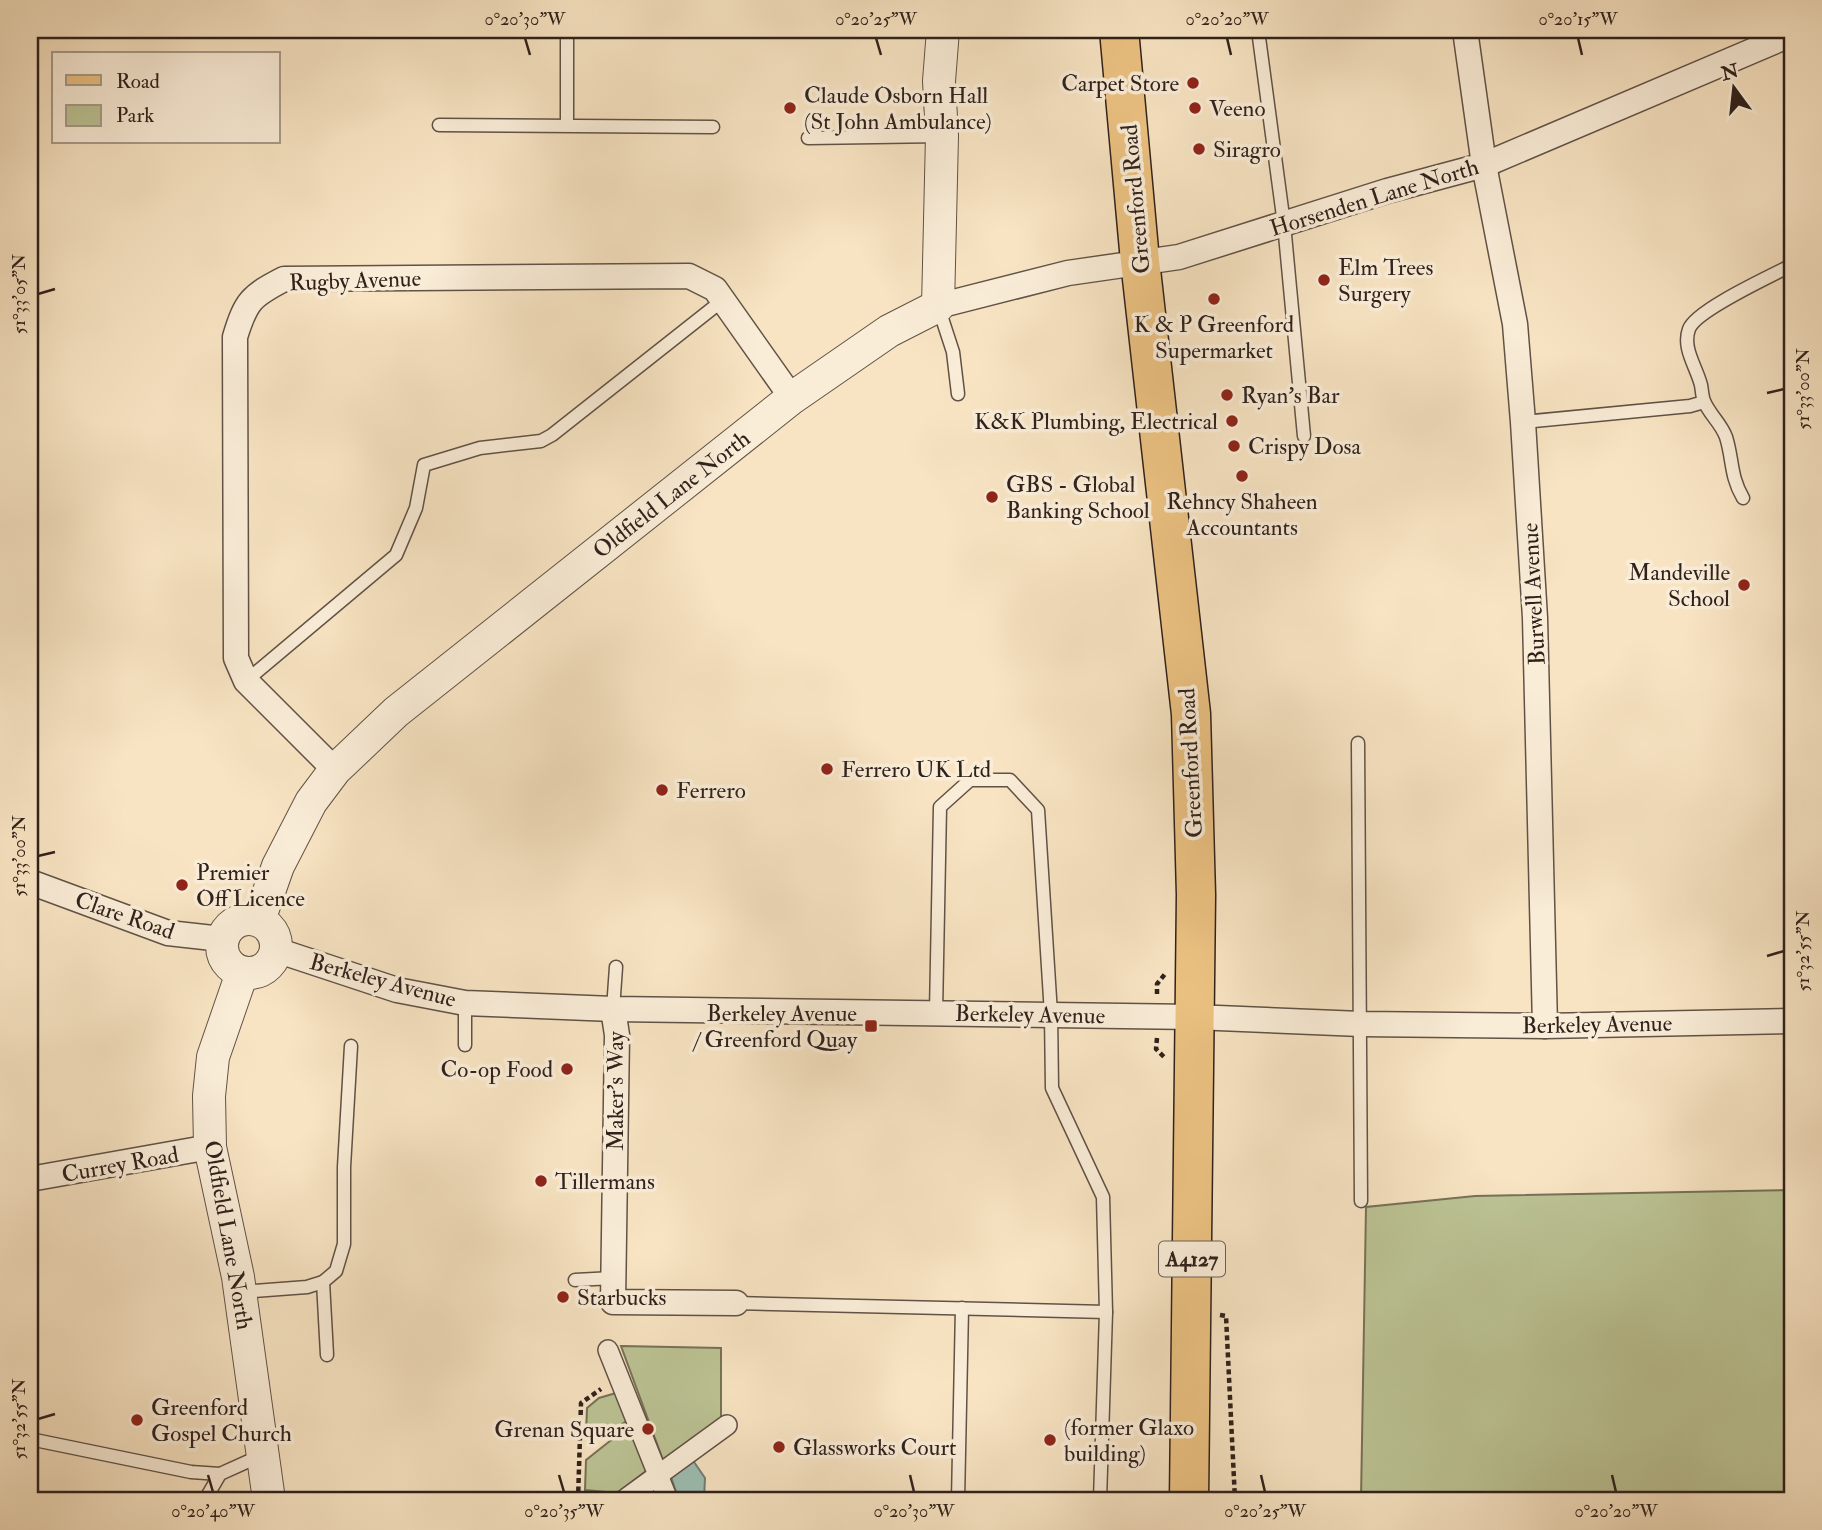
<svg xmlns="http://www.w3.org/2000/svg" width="1822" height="1530" viewBox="0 0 1822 1530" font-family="'IM FELL Double Pica',serif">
  <rect width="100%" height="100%" fill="#f8e4c3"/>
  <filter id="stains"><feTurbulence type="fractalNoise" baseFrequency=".00286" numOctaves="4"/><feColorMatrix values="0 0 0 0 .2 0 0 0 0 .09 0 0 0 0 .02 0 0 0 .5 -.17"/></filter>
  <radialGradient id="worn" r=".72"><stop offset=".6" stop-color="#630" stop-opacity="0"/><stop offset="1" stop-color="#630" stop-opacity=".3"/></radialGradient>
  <g fill="#bcc495" stroke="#767258" stroke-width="2">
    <polygon points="1792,1190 1792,1500 1361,1500 1366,1207 1475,1196"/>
    <polygon points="621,1346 721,1348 721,1421 663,1460"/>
    <polygon points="616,1393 628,1420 607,1434 586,1434 587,1408 599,1398"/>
    <polygon points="615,1437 633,1437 646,1471 617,1493 585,1490 586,1460"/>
  </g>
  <polygon fill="#9dbfb3" stroke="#718077" stroke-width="2" points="692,1459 705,1478 704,1500 679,1500 670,1474"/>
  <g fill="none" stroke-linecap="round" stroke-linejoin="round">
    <defs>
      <g id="service">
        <polyline points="1258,30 1284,224 1304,436"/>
        <polyline points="439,125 713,127"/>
        <polyline points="567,125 567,30"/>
        <polyline points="808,138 942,136"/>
        <polyline points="938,306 953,352 958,394"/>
        <polyline points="1523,422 1690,406 1704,402"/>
        <path d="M1743,498C1730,476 1733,459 1726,437C1721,423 1709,414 1704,401C1702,396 1702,390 1701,385C1696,366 1682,348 1689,329C1696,310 1771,276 1792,265"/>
        <polyline points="246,681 396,555 416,508 424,465 480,448 541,441 552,435 723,300"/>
        <polyline points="1358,743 1361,1201"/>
        <polyline points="613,1009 616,967"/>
        <polyline points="936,1012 940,807 970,780 1010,780 1038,810 1051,1014 1052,1088 1103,1197 1106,1312 1100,1500"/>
        <polyline points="465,1045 465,1003"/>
        <polyline points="575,1280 613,1278"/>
        <polyline points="323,1282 327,1355"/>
        <polyline points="240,1292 307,1287 323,1282 336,1271 344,1244 344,1167 351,1046"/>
        <polyline points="736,1303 1106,1312"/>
        <polyline points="30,1439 191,1472 220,1474"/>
        <polyline points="205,1500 220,1474 262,1455"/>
        <polyline points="958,1500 962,1308"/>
      </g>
      <g id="pedestrian">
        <polyline points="608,1350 668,1500"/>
        <polyline points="624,1500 727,1425"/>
      </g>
      <g id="minor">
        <polyline points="1465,30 1484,165 1515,324 1523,422 1535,618 1545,1026"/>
        <polyline points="938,306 1068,273 1179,257 1387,191 1484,165 1792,34"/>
        <path d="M335,770L246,681L236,658L235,337C246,301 251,296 284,279L689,276L715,289L792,398"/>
        <polyline points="30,882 168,933 222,939"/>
        <polyline points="276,950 397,990 465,1003 613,1009 1194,1017 1361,1024 1545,1026 1792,1021"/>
        <polyline points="613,1009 617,1035 613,1302 736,1303"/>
        <polyline points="30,1179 210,1147"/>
      </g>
      <g id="tertiary">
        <circle cx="249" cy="946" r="27"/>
        <polyline points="259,920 278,866 311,802 335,770 396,712 792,398 889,331 938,306 942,136 939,81 943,30"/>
        <polyline points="242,973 213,1057 209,1096 210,1147 238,1277 269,1500"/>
      </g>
      <polyline id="primary" points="1119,30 1140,261 1191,714 1196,895 1189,1500"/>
    </defs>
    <use href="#service" stroke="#615246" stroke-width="15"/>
    <use href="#pedestrian" stroke="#615246" stroke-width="22"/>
    <use href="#minor" stroke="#615246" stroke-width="27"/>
    <use href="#tertiary" stroke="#615246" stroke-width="34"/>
    <use href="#primary" stroke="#2f211c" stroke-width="41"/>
    <g stroke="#2f211c" stroke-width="4.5" stroke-dasharray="5 3.5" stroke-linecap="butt">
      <polyline points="1157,994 1157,984 1165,974"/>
      <polyline points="1157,1038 1156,1049 1164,1057"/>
      <polyline points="1220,1315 1226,1316 1235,1500"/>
      <polyline points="578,1500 581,1403 601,1389"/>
    </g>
    <use href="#service" stroke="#faedd8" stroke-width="12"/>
    <use href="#pedestrian" stroke="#faedd8" stroke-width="19"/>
    <use href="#minor" stroke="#faedd8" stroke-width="24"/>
    <use href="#tertiary" stroke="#faedd8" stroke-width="32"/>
    <use href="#primary" stroke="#ecc282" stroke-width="38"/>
  </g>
  <path fill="none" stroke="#2f211c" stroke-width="2.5" d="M525,38L530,55M876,38L881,55M1227,38L1231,55M1578,38L1582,55M38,294L55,289M1767,393L1784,389M38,856L55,852M1767,956L1784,951M38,1419L55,1414M208,1475L213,1492M559,1475L564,1492M910,1475L914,1492M1261,1475L1265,1492M1612,1475L1616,1492"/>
  <g fill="#8f2418" stroke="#faedd8" stroke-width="2.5">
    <circle cx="1193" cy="83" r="7"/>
    <circle cx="790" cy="108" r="7"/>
    <circle cx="1195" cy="108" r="7"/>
    <circle cx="1199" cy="149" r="7"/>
    <circle cx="1324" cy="280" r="7"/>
    <circle cx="1214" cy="299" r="7"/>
    <circle cx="1227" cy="395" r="7"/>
    <circle cx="1232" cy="421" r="7"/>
    <circle cx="1234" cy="446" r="7"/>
    <circle cx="1242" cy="476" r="7"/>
    <circle cx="992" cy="497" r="7"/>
    <circle cx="1744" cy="585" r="7"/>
    <circle cx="827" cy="769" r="7"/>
    <circle cx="662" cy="790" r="7"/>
    <circle cx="182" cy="885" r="7"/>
    <rect x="864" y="1019" width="14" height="14" rx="3.5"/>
    <circle cx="567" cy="1069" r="7"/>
    <circle cx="541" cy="1181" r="7"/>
    <circle cx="563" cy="1297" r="7"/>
    <circle cx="137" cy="1420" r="7"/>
    <circle cx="648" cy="1429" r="7"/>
    <circle cx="1050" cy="1440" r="7"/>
    <circle cx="779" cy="1447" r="7"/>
  </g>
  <g text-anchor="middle" stroke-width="7" stroke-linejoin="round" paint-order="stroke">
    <rect fill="#faedd8" stroke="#6c5e54" stroke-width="2" x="1159" y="1241.5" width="66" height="35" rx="5"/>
    <g font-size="21" font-weight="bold" fill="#2f211c">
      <text x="1192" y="1266">A4127</text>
    </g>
    <g font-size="23" fill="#2f211c" stroke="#faedd8" text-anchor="start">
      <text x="1179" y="91" text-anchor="end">Carpet Store</text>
      <text x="804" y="103">Claude Osborn Hall<tspan x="804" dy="26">(St John Ambulance)</tspan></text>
      <text x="1209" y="116">Veeno</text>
      <text x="1213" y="157">Siragro</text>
      <text x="1338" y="275">Elm Trees<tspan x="1338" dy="26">Surgery</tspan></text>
      <text x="1214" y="332" text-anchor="middle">K &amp; P Greenford<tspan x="1214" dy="26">Supermarket</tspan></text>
      <text x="1241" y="403">Ryan's Bar</text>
      <text x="1218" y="429" text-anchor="end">K&amp;K Plumbing, Electrical</text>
      <text x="1248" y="454">Crispy Dosa</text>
      <text x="1006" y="492">GBS - Global<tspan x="1006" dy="26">Banking School</tspan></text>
      <text x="1242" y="509" text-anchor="middle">Rehncy Shaheen<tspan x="1242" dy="26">Accountants</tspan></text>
      <text x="1730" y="580" text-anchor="end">Mandeville<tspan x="1730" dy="26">School</tspan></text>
      <text x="841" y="777">Ferrero UK Ltd</text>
      <text x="676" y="798">Ferrero</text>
      <text x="196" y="880">Premier<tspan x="196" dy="26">Off Licence</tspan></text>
      <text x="857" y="1021" text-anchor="end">Berkeley Avenue<tspan x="857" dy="26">/ Greenford Quay</tspan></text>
      <text x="553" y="1077" text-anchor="end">Co-op Food</text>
      <text x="555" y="1189">Tillermans</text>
      <text x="577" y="1305">Starbucks</text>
      <text x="151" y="1415">Greenford<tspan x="151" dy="26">Gospel Church</tspan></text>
      <text x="1064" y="1435">(former Glaxo<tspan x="1064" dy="26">building)</tspan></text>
      <text x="634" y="1437" text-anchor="end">Grenan Square</text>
      <text x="793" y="1455">Glassworks Court</text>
    </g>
    <g font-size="23" fill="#2f211c" stroke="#faedd8">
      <text transform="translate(1374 197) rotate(-17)" y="8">Horsenden Lane North</text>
      <text transform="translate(1135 199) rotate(-95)" y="8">Greenford Road</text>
      <text transform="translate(355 280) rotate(-2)" y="8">Rugby Avenue</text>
      <text transform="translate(671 494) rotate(-38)" y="8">Oldfield Lane North</text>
      <text transform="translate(1533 594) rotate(-93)" y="8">Burwell Avenue</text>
      <text transform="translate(1190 763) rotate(-93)" y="8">Greenford Road</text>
      <text transform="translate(125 915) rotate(19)" y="8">Clare Road</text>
      <text transform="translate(383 980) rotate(15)" y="8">Berkeley Avenue</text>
      <text transform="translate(1030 1014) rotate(1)" y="8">Berkeley Avenue</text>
      <text transform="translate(1597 1024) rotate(-1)" y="8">Berkeley Avenue</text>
      <text transform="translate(615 1091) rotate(-90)" y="8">Maker's Way</text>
      <text transform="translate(120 1164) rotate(-10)" y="8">Currey Road</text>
      <text transform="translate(229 1235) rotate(80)" y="8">Oldfield Lane North</text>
    </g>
  </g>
  <rect width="1822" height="1530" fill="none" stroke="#f8e4c3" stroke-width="77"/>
  <rect x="52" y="52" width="228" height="91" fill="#faedd8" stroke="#a99b8d" stroke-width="2"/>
  <rect x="66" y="75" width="35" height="10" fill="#ecc282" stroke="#a99b8d" stroke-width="2"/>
  <text x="116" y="88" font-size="21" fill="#2f211c">Road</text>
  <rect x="66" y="105" width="35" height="21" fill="#bcc495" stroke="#a99b8d" stroke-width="2"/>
  <text x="116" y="122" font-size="21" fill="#2f211c">Park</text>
  <g transform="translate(1734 88) rotate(345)" stroke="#faedd8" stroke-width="5" paint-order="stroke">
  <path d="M0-5L12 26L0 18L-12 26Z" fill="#2f211c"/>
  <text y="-10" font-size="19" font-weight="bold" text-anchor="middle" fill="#2f211c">N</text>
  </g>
  <rect x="38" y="38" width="1746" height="1454" fill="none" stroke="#2f211c" stroke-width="2.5"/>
  <g font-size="18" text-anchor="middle" fill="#2f211c">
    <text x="525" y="25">0°20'30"W</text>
    <text x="876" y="25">0°20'25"W</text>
    <text x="1227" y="25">0°20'20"W</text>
    <text x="1578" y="25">0°20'15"W</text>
    <text transform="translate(19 294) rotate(-90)" y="6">51°33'05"N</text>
    <text transform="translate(1803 389) rotate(-90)" y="6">51°33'00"N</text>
    <text transform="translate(19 856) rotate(-90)" y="6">51°33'00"N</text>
    <text transform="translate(1803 951) rotate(-90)" y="6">51°32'55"N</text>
    <text transform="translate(19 1419) rotate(-90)" y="6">51°32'55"N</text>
    <text x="213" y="1517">0°20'40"W</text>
    <text x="564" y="1517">0°20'35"W</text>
    <text x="914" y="1517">0°20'30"W</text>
    <text x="1265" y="1517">0°20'25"W</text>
    <text x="1616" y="1517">0°20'20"W</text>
  </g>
  <rect width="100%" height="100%" filter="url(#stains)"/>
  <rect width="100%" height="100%" fill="url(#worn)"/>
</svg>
